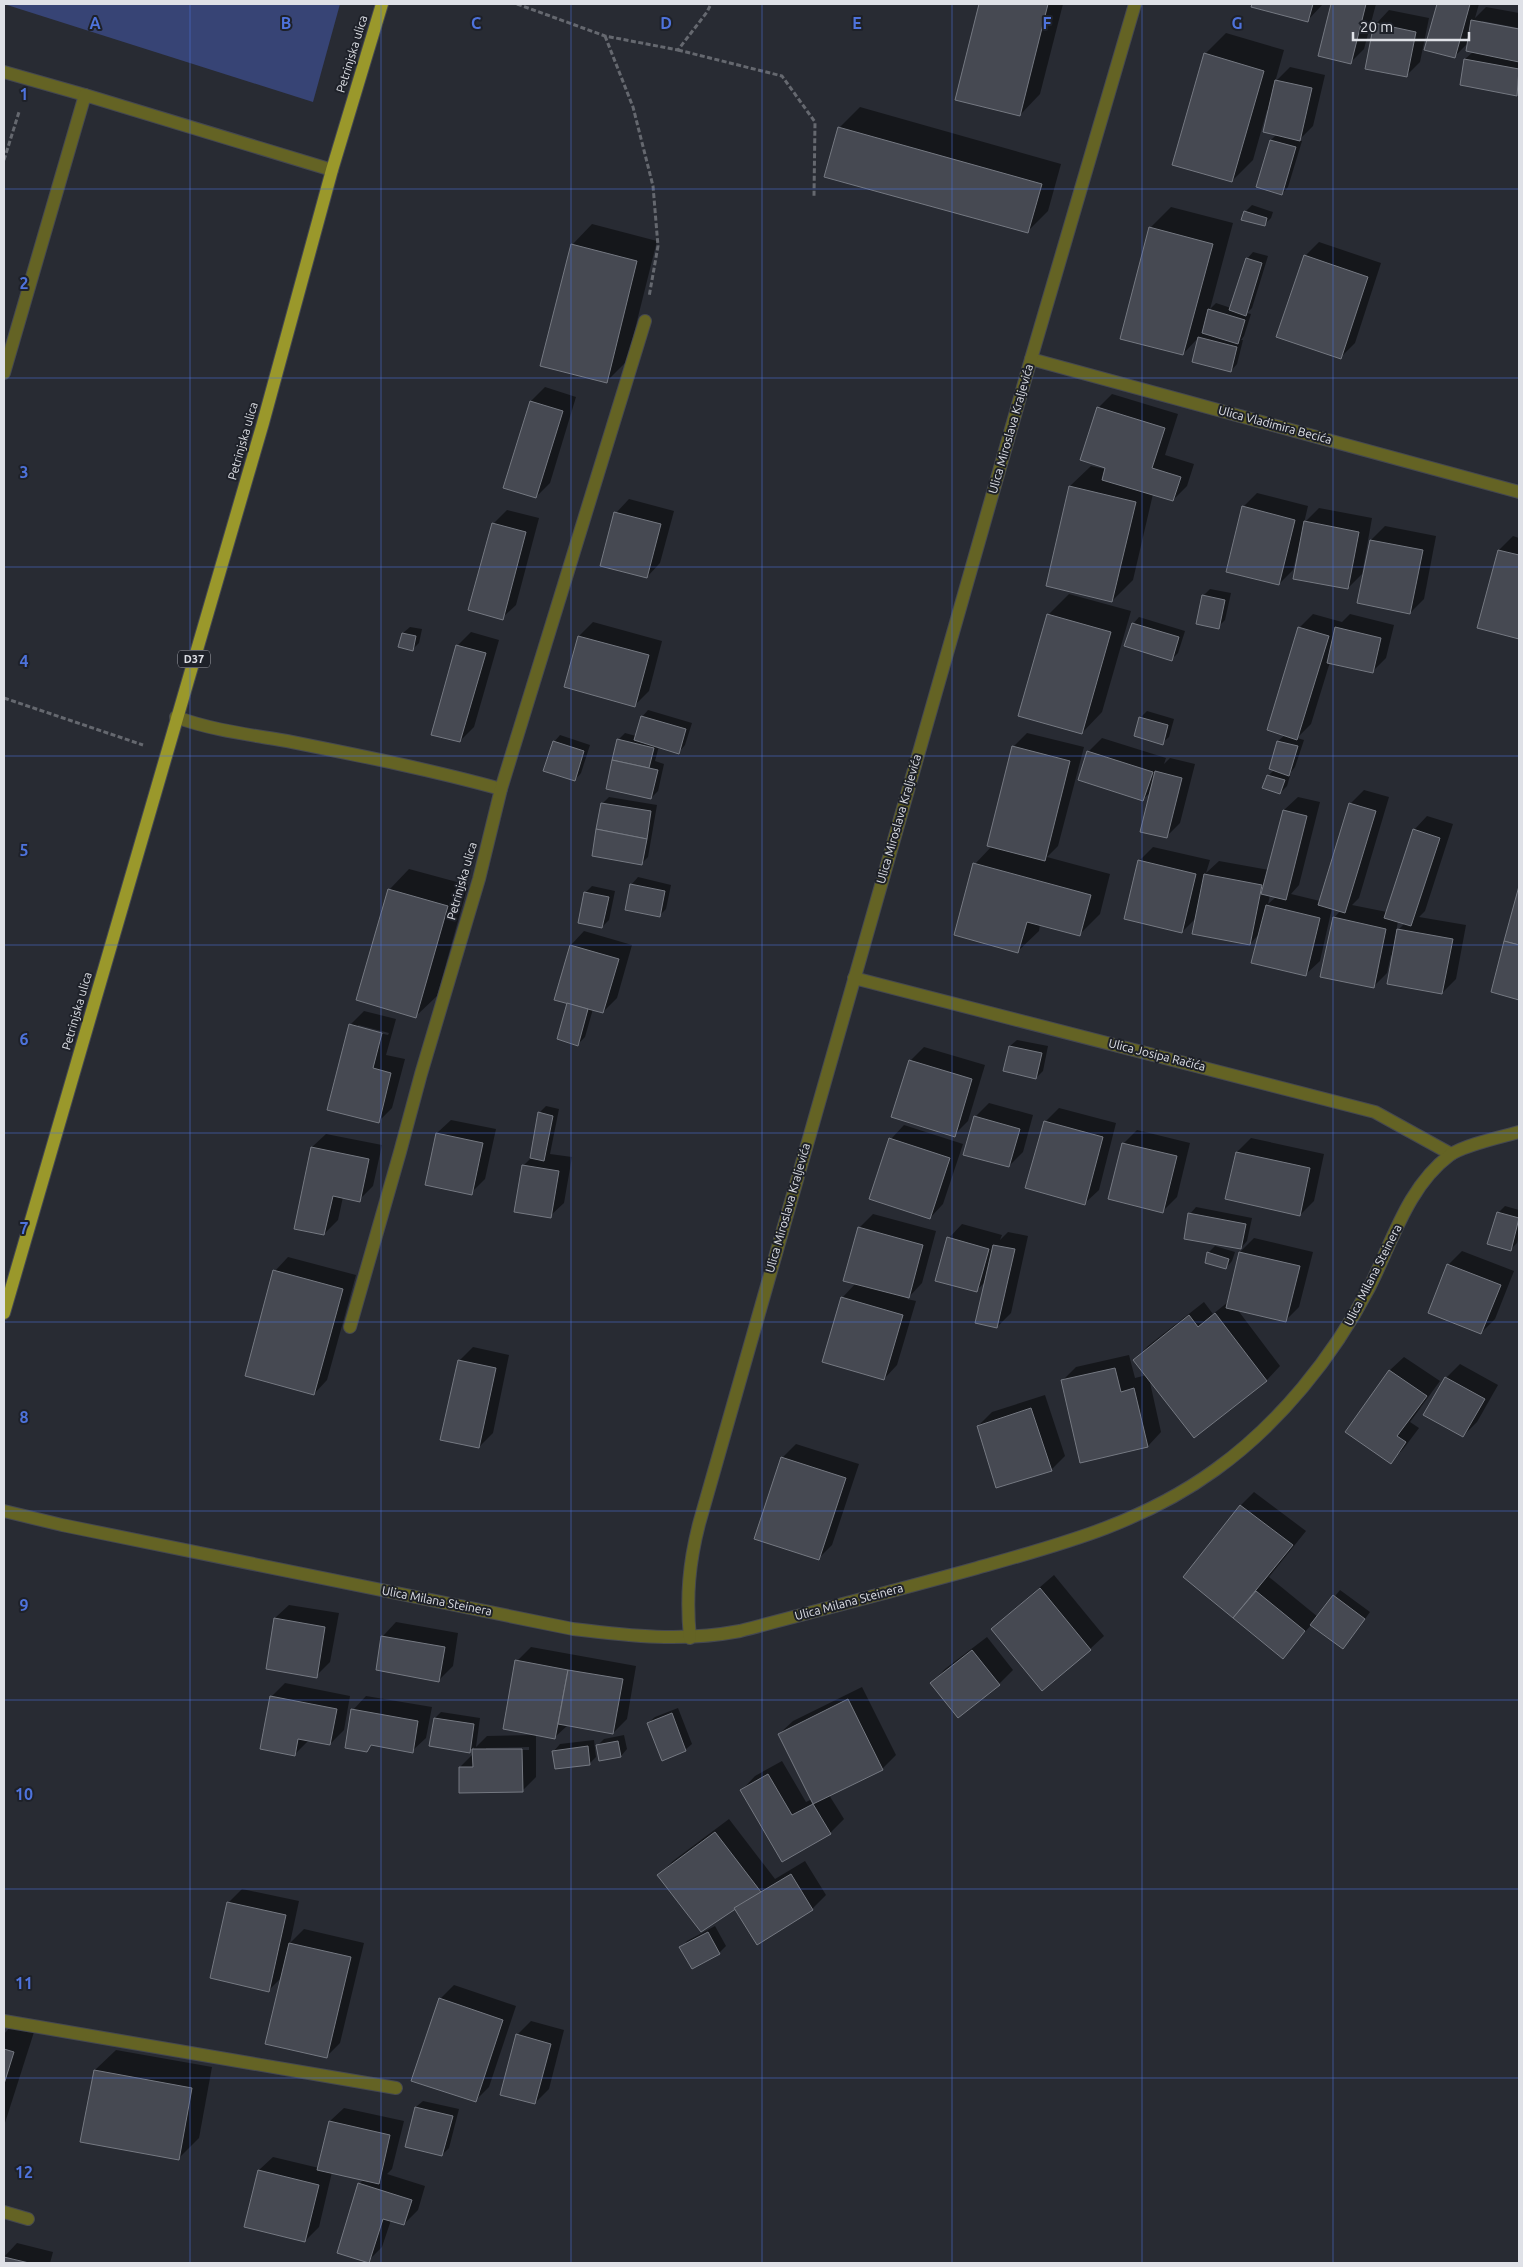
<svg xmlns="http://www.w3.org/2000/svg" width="1523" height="2267" viewBox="0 0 1523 2267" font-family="Ubuntu,sans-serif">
  <rect width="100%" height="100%" fill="#282b33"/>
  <polygon fill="#374475" points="4,4 340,4 313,102"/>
  <g fill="#0007" fill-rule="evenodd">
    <polygon points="980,4 1063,4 1040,94 1020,115 956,99"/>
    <polygon points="1253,4 1323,4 1308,20 1253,6"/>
    <polygon points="1332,4 1376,4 1364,49 1350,63 1319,55"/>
    <polygon points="1438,4 1479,4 1475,18 1486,7 1519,13 1519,28 1482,21 1482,23 1519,30 1519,91 1516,94 1465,59 1473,52 1468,43 1454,57 1426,49"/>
    <polygon points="1389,10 1429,18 1420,62 1406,76 1376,24"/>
    <polygon points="1226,33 1284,50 1275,82 1290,67 1325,75 1313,126 1299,140 1302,141 1288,187 1282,194 1257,187 1271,140 1277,134 1269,111 1267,110 1253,160 1232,181 1205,54"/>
    <polygon points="860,107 1061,164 1048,211 1027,232 839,128"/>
    <polygon points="1252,205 1273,212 1271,218 1264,225 1245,212"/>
    <polygon points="1171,207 1233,223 1210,309 1216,303 1231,308 1247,259 1253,252 1268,256 1252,308 1247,313 1251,314 1244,336 1241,340 1243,340 1237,364 1231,371 1199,337 1183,354 1151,227"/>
    <polygon points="592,224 657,241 627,361 607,381 572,245"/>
    <polygon points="1319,242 1381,263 1355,343 1341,357 1305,256"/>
    <polygon points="545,387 576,397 550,483 536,497 504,487 531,401"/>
    <polygon points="1112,394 1178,414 1165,455 1194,464 1187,486 1173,500 1153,494 1133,580 1112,601 1070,486 1091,466 1109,470 1098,408"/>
    <polygon points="1257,493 1308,506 1304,523 1319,508 1372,518 1362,574 1348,588 1297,553 1293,570 1279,584 1243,507"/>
    <polygon points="629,499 674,511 660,563 647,577 616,513"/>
    <polygon points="507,510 539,518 516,605 502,618 493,524"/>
    <polygon points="1385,526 1436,536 1424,599 1410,613 1359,602 1371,540"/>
    <polygon points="1513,536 1519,538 1519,637 1479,627 1499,550"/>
    <polygon points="1210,589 1231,593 1225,620 1218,627 1203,596"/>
    <polygon points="1069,594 1131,611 1102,712 1082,733 1048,615"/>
    <polygon points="1313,614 1342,622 1350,614 1394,625 1386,658 1372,672 1330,662 1311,724 1297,738 1304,740 1295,767 1291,772 1287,786 1280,793 1268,776 1274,770 1278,741 1285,735 1299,628"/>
    <polygon points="1139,617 1185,631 1178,653 1171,660 1133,624"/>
    <polygon points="593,622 662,641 649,691 635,705 579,636"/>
    <polygon points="410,627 422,629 419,643 412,650 403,633"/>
    <polygon points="471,632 499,640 474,727 460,741 457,646"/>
    <polygon points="648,710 692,723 685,745 679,752 659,746 655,761 664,764 658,791 651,798 607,788 618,740 625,733 636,736 642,717"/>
    <polygon points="1147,711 1174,719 1169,737 1162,743 1140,718"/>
    <polygon points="1027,733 1084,747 1058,846 1047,857 1110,874 1100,914 1079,935 1040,924 1039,931 1018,951 975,864 992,846 1013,747"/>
    <polygon points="560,735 590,745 581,773 575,780 554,742"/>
    <polygon points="1102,738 1166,758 1164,764 1170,758 1195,764 1180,823 1166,837 1151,792 1143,799 1088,752"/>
    <path d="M1364,790L1389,797L1359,898L1352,905L1387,912L1414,830L1427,816L1453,824L1425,911L1419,917L1466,925L1456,979L1442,993L1391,955L1387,973L1374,986L1334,918L1341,910L1332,908L1320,961L1306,974L1260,933L1250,944L1197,917L1182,932L1139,861L1153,847L1210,860L1206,873L1219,861L1269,870L1284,810L1298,797L1320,802L1299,885L1291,894L1320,901L1350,804ZM1270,895L1276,897L1268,904ZM1398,921L1405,923L1396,932Z"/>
    <polygon points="609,797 657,805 648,857 641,864 593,855 603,803"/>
    <polygon points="409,869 468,885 437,996 416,1016 389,890"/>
    <polygon points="638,877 671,885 666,909 660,915 626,909 632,884"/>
    <polygon points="592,886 615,891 609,920 602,927 585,893"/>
    <polygon points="1519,889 1519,998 1492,991"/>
    <polygon points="584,931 632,945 617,998 603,1012 593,1009 585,1037 578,1044 568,1003 571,945"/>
    <path d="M364,1011L396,1019L386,1055L405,1059L392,1108L378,1122L350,1025ZM358,1025L389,1033L388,1035L358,1028Z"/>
    <polygon points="1017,1040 1048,1046 1043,1071 1036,1078 1010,1046"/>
    <polygon points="924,1047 985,1065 968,1121 954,1135 910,1061"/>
    <polygon points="989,1103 1033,1115 1023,1152 1009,1166 975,1117"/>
    <polygon points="546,1106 559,1109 550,1154 572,1157 564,1203 550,1216 523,1166 531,1158 539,1113"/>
    <polygon points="1059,1108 1116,1123 1099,1190 1085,1203 1045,1122"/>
    <polygon points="451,1120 496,1129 485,1179 471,1193 437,1133"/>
    <polygon points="904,1125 963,1144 943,1204 930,1218 891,1139"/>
    <polygon points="1137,1130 1190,1143 1177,1197 1163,1211 1123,1144"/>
    <polygon points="326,1134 382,1145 373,1186 359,1200 343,1197 338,1220 324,1234 312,1147"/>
    <polygon points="1251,1138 1324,1154 1314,1201 1300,1215 1237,1152"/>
    <polygon points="1505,1206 1519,1210 1519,1235 1517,1243 1510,1250 1498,1213"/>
    <polygon points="1196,1207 1252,1218 1247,1241 1241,1248 1190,1214"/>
    <polygon points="873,1214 936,1231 922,1283 907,1299 916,1301 897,1365 884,1379 842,1298 856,1283 859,1228"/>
    <polygon points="962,1224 1002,1235 1000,1240 1008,1232 1028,1236 1011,1313 997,1327 986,1281 976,1291 949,1238"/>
    <polygon points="1254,1238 1313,1252 1299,1307 1285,1321 1237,1309 1280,1366 1267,1380 1194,1436 1149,1378 1161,1432 1148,1446 1062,1381 1076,1367 1129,1355 1135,1378 1147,1375 1134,1360 1148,1346 1204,1302 1213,1314 1228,1302 1240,1252"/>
    <polygon points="1215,1246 1235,1252 1232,1261 1226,1268 1208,1253"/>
    <polygon points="1462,1251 1514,1271 1495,1319 1481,1333 1448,1265"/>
    <polygon points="288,1257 356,1275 327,1380 314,1394 275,1271"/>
    <polygon points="473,1347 509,1355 493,1433 479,1447 459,1361"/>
    <polygon points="1404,1357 1440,1381 1410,1422 1419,1428 1404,1448 1391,1462 1347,1431 1390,1370"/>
    <polygon points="1460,1364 1498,1385 1477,1422 1463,1436 1425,1414 1446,1378"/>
    <polygon points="1045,1395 1065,1456 1051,1470 978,1426 992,1412"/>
    <polygon points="796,1444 859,1464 832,1545 818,1559 782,1458"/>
    <polygon points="1254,1492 1306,1531 1269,1577 1318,1617 1340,1590 1370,1612 1349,1641 1312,1624 1283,1657 1185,1577 1241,1505"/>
    <polygon points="1054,1575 1104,1636 1090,1649 992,1629"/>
    <polygon points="289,1605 339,1613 330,1662 316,1676 275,1618"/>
    <polygon points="396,1622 458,1633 453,1666 439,1680 377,1669 383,1636"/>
    <polygon points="987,1637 1013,1670 999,1684 932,1683 945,1669"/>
    <path d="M531,1647L636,1666L627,1719L613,1733L568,1725L555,1737L536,1734V1777L522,1791L460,1767L474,1753V1747L469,1752L435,1718L441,1712L480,1718L476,1747L487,1736L535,1735L517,1661ZM529,1747V1750H486V1748Z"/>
    <polygon points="285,1683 350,1696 344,1730 330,1744 309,1740 295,1754 271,1697"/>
    <polygon points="862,1687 896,1755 882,1769 829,1795 844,1819 830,1833 782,1860 742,1790 755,1776 782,1761 806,1802 812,1799 779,1734 793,1721"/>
    <polygon points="366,1696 432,1707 426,1738 412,1751 373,1744 366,1751 353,1710"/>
    <polygon points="678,1708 692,1744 685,1750 648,1723 655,1717"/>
    <polygon points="624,1735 627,1749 621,1756 597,1746 604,1739"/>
    <polygon points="594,1740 596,1757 589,1764 554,1751 560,1744"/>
    <polygon points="729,1819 775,1879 805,1861 826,1895 812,1909 735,1906 659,1875 673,1861"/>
    <polygon points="242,1889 299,1901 290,1943 304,1929 364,1943 340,2043 326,2057 282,1977 269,1990 229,1902"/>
    <polygon points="715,1926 726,1946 719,1953 681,1948 687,1941"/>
    <polygon points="454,1985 516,2006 489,2087 475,2101 440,1999"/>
    <polygon points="531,2021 564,2030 549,2089 535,2103 517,2035"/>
    <polygon points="12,2025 34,2032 4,2126 4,2034"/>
    <polygon points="116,2050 212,2067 199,2138 178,2159 95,2070"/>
    <polygon points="423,2101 459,2109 449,2148 442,2155 416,2107"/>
    <polygon points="344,2108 404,2121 392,2169 387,2174 425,2186 418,2210 404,2224 391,2220 382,2247 368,2261 359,2184 364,2179 332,2172 319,2227 305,2241 259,2170 273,2157 319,2168 330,2121"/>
    <polygon points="17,2243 53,2252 50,2263 4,2263 4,2257"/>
  </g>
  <g fill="#464952" stroke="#757982">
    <polygon points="979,4 1048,4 1020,116 955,100"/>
    <polygon points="1252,4 1313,4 1308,22 1251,7"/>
    <polygon points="1331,4 1366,4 1351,64 1318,56"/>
    <polygon points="1437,4 1470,4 1455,58 1424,50"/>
    <polygon points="1471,20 1519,29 1519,62 1466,51"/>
    <polygon points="1374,23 1416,32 1407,77 1365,69"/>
    <polygon points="1204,53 1264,71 1232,182 1172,165"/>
    <polygon points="1464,59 1519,69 1517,96 1460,85"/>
    <polygon points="1275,80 1312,88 1300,141 1263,132"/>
    <polygon points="838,127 1042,184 1028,233 824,177"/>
    <polygon points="1270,140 1296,147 1282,195 1256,187"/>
    <polygon points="1244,211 1267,218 1265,226 1241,220"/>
    <polygon points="1149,227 1213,244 1183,355 1120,339"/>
    <polygon points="571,244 637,261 607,383 540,366"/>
    <polygon points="1304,255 1368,277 1341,359 1276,337"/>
    <polygon points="1246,258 1262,263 1246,316 1229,310"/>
    <polygon points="1208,309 1245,320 1238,344 1202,333"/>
    <polygon points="1198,337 1237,347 1231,372 1192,362"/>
    <polygon points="530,401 563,411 536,498 503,488"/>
    <polygon points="1097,407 1165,428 1152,468 1181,477 1173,501 1102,480 1105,468 1080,460"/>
    <polygon points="1069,486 1136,502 1112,602 1046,586"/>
    <polygon points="1242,506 1295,520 1279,585 1226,572"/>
    <polygon points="614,512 661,524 647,578 600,566"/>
    <polygon points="1304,521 1359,532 1348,589 1293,579"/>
    <polygon points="492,523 526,532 503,620 468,610"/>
    <polygon points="1370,540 1423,550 1410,614 1357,603"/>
    <polygon points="1498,550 1519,555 1519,639 1477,628"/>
    <polygon points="1202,595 1225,600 1219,629 1196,624"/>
    <polygon points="1047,614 1111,632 1082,734 1018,716"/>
    <polygon points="1132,623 1179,637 1172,661 1124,646"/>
    <polygon points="1298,627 1329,636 1297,740 1267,730"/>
    <polygon points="1335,627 1381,638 1373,673 1327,663"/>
    <polygon points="402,633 416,636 413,651 398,647"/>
    <polygon points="578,636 649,655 635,707 564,687"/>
    <polygon points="456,645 486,653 460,742 431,735"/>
    <polygon points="641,716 686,729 679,754 634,740"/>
    <polygon points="1139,717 1168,725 1163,745 1134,736"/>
    <polygon points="617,739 654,748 649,768 612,760"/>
    <polygon points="553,741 584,751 575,781 543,771"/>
    <polygon points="1277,741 1298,746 1289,776 1269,769"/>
    <polygon points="1012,746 1070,761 1045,861 987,846"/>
    <polygon points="1087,751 1153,772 1143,801 1078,780"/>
    <polygon points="612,760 658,770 651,799 606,789"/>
    <polygon points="1155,771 1182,778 1167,838 1140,832"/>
    <polygon points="1267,775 1285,780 1280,794 1262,788"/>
    <polygon points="601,803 651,811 647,839 596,829"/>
    <polygon points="1349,803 1376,811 1345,913 1318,905"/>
    <polygon points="1283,810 1307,816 1286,900 1261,894"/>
    <polygon points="596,829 647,839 642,865 592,856"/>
    <polygon points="1413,829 1440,838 1411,926 1384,918"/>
    <polygon points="1138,860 1196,874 1182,933 1124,919"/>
    <polygon points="973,863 1091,895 1080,936 1027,922 1018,953 954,935"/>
    <polygon points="1204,874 1262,885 1250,945 1192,934"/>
    <polygon points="630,884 665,891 660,917 625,910"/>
    <polygon points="1519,886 1519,945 1504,941"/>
    <polygon points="388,889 448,906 416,1018 356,1000"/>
    <polygon points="584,892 609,897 602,928 578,923"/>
    <polygon points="1266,905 1320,918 1306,976 1251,963"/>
    <polygon points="1333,917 1386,929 1374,988 1320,977"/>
    <polygon points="1397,929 1453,939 1442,994 1387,984"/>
    <polygon points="1504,941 1519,945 1519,1000 1491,992"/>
    <polygon points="570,945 619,959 603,1013 554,1000"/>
    <polygon points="567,1003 588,1009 578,1046 557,1039"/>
    <polygon points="349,1024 382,1033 373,1068 391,1073 379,1123 327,1110"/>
    <polygon points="1009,1046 1042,1053 1036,1079 1003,1071"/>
    <polygon points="909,1060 972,1079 955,1137 891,1117"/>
    <polygon points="538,1112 553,1116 544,1161 530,1158"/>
    <polygon points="974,1116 1020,1129 1009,1167 963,1155"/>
    <polygon points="1044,1121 1103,1137 1085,1205 1025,1188"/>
    <polygon points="436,1133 483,1143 472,1195 425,1185"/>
    <polygon points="889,1138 950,1158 930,1219 869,1199"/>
    <polygon points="1122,1143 1177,1156 1163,1213 1108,1199"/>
    <polygon points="311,1147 369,1159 360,1202 333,1196 324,1235 294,1229"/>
    <polygon points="1236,1152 1310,1168 1300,1216 1225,1199"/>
    <polygon points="522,1165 559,1171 551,1218 514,1212"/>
    <polygon points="1497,1212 1519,1218 1511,1251 1487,1244"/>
    <polygon points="1188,1213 1246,1224 1241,1249 1184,1239"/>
    <polygon points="858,1227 923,1245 909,1298 843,1281"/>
    <polygon points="947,1237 989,1249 977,1292 935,1281"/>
    <polygon points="993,1245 1015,1249 997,1328 975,1323"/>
    <polygon points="1207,1252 1229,1259 1226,1269 1205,1263"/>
    <polygon points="1239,1252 1300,1266 1286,1322 1226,1308"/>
    <polygon points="1447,1264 1501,1285 1481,1334 1428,1313"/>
    <polygon points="273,1270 343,1289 314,1395 245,1376"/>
    <polygon points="841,1297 903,1315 884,1380 822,1362"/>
    <polygon points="1215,1313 1267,1381 1194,1438 1133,1360 1189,1315 1198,1327"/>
    <polygon points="458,1360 496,1368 479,1448 440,1440"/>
    <polygon points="1115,1368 1121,1392 1134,1388 1148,1447 1080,1463 1061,1380"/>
    <polygon points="1389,1370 1427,1396 1397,1436 1406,1442 1391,1464 1345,1432"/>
    <polygon points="1445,1377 1485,1399 1463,1437 1423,1415"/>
    <polygon points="1031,1408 1052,1471 996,1488 977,1426"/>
    <polygon points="781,1457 846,1478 819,1560 754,1539"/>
    <polygon points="1240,1505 1293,1545 1233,1618 1183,1577"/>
    <polygon points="1040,1588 1091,1650 1042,1691 991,1629"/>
    <polygon points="1256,1591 1305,1631 1283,1659 1233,1618"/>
    <polygon points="1333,1595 1365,1619 1343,1649 1310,1625"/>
    <polygon points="274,1618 325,1627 317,1678 266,1669"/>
    <polygon points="381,1636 445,1647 439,1682 376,1670"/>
    <polygon points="972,1650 1000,1685 958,1718 930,1683"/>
    <polygon points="515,1660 568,1670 555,1739 503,1729"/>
    <polygon points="568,1670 623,1679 613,1734 558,1724"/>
    <polygon points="270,1696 337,1709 330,1745 298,1739 295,1756 260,1749"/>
    <polygon points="848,1699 883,1770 813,1804 778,1734"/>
    <polygon points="351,1709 418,1721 413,1753 371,1745 367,1752 345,1748"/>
    <polygon points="672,1713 686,1751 662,1761 647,1723"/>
    <polygon points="434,1718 474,1724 470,1753 429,1746"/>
    <polygon points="618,1741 621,1757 599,1761 596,1745"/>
    <polygon points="588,1746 590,1765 555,1769 552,1751"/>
    <polygon points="472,1749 522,1749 523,1792 459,1793 459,1767 473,1767"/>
    <polygon points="768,1774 792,1815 813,1804 831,1834 782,1862 740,1790"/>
    <polygon points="715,1832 761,1892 701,1932 657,1875"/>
    <polygon points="791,1874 813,1910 757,1945 734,1908"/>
    <polygon points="227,1902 286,1915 269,1992 210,1978"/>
    <polygon points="708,1932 720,1954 692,1969 679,1947"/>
    <polygon points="289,1943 351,1957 327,2058 265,2044"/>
    <polygon points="439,1998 503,2020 476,2102 411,2081"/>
    <polygon points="516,2034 551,2044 535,2104 500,2095"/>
    <polygon points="4,2049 14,2052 4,2084"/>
    <polygon points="94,2070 192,2088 179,2160 80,2142"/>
    <polygon points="415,2107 453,2116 442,2156 405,2147"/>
    <polygon points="329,2121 390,2135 379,2184 317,2170"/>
    <polygon points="258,2170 319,2185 305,2242 244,2227"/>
    <polygon points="358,2183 412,2200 404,2225 383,2219 369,2263 337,2253"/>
    <polygon points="4,2257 29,2263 4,2263"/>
  </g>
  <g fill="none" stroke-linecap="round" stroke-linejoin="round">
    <defs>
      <g id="service">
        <polyline points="4,2021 396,2088"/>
        <polyline points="4,2212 28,2219"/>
      </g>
      <g id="minor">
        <polyline points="4,72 85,95"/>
        <polyline points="1031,359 1519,492"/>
        <polyline points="4,373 85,95 332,170"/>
        <path d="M176,717C214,731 253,735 292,742C362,756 432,770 501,789"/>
        <polyline points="854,978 1375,1112 1451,1154"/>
        <polyline points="350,1327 400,1152 421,1074 479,879 501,789 645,321"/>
        <path d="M4,1511L62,1525L573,1629C631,1636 682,1642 740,1631C819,1610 898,1590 977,1568C1062,1544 1142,1523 1215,1470C1279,1424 1333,1357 1369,1288C1392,1243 1407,1187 1450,1155C1464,1145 1501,1137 1519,1132"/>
        <path d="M690,1638C686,1597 689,1563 699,1524L1031,359L1135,4"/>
      </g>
      <polyline id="primary" points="4,1313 263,423 332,170 382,4"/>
    </defs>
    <use href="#service" stroke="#454850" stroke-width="14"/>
    <use href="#minor" stroke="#454850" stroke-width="14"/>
    <use href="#primary" stroke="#454850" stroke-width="14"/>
    <g stroke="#65686f" stroke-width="3" stroke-dasharray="5 2.5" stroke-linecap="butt">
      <polyline points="517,4 605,36 678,50 707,12 711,4"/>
      <polyline points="605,36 633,107 653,186 658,246 649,297"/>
      <polyline points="678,50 782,76 815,122 814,196"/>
      <polyline points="4,160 19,112"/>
      <polyline points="4,698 143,745"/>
    </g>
    <use href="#service" stroke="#646324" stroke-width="12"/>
    <use href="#minor" stroke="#646324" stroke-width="12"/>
    <use href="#primary" stroke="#9a982b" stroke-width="12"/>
  </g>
  <path fill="none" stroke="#4e73dc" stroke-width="1" stroke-opacity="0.55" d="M190,4V2263M381,4V2263M571,4V2263M762,4V2263M952,4V2263M1142,4V2263M1333,4V2263M4,189H1519M4,378H1519M4,567H1519M4,756H1519M4,945H1519M4,1133H1519M4,1322H1519M4,1511H1519M4,1700H1519M4,1889H1519M4,2078H1519"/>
  <g text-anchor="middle" stroke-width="4" stroke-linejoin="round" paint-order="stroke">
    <rect fill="#1e2129" stroke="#a5a7ae" stroke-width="1" x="178" y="650.5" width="32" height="17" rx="4"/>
    <g font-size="11" font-weight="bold" fill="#dfe1e7">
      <text x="194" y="663">D37</text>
    </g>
    <g font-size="12" fill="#dfe1e7" stroke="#1e2129">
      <text transform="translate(352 54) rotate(-73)" y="4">Petrinjska ulica</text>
      <text transform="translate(1275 425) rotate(15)" y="4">Ulica Vladimira Becića</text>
      <text transform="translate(1011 429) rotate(-74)" y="4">Ulica Miroslava Kraljevića</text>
      <text transform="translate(243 441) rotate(-74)" y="4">Petrinjska ulica</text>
      <text transform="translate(899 819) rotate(-74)" y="4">Ulica Miroslava Kraljevića</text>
      <text transform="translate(462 881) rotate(-74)" y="4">Petrinjska ulica</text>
      <text transform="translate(77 1011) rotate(-74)" y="4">Petrinjska ulica</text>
      <text transform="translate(1157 1055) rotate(14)" y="4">Ulica Josipa Račića</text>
      <text transform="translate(788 1208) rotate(-74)" y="4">Ulica Miroslava Kraljevića</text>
      <text transform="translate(1373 1275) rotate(-63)" y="4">Ulica Milana Steinera</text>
      <text transform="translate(437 1601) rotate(11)" y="4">Ulica Milana Steinera</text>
      <text transform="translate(849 1602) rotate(-15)" y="4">Ulica Milana Steinera</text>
    </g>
  </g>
  <g font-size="16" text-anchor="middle" font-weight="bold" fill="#4e73dc" stroke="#1e2129" stroke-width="4" stroke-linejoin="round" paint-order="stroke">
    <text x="95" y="29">A</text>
    <text x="286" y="29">B</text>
    <text x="476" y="29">C</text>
    <text x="666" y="29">D</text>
    <text x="857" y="29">E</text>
    <text x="1047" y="29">F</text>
    <text x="1237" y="29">G</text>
    <text x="24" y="100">1</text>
    <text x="24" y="289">2</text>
    <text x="24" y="478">3</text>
    <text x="24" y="667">4</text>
    <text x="24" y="856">5</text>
    <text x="24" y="1045">6</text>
    <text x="24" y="1234">7</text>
    <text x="24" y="1423">8</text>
    <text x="24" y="1611">9</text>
    <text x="24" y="1800">10</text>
    <text x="24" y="1989">11</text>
    <text x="24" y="2178">12</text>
  </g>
  <rect width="1523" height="2267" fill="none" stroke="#dfe1e7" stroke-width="10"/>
  <path d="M1353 32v8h116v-8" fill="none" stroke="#dfe1e7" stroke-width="2.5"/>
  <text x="1360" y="32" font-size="15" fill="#dfe1e7" stroke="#1e2129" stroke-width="4" paint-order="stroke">20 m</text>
</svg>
